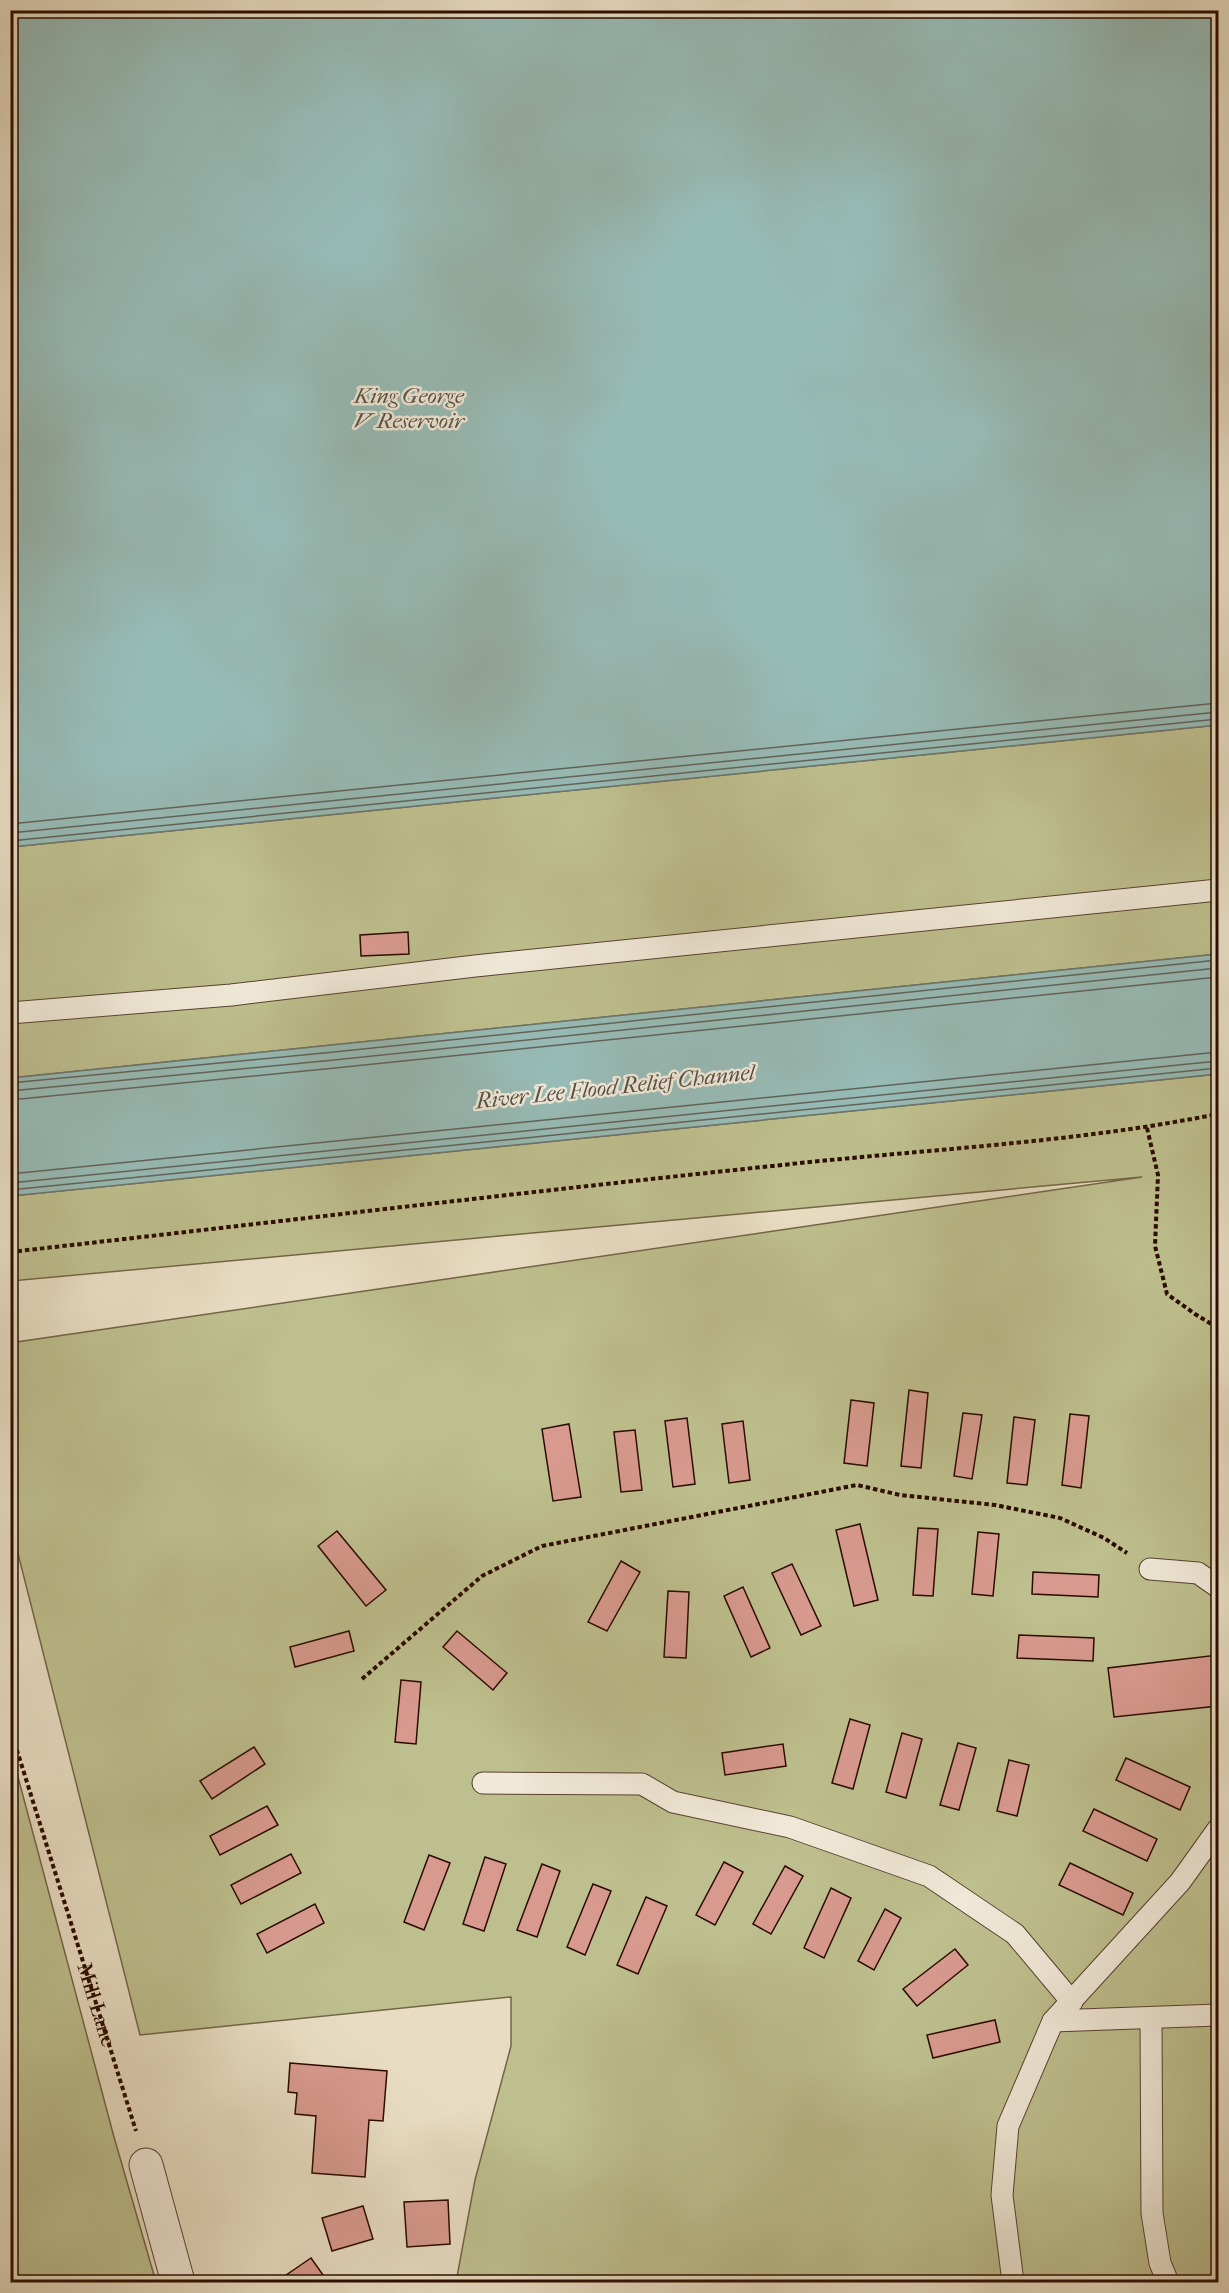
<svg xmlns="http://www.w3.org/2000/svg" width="1229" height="2293" viewBox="0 0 1229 2293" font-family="'IM FELL French Canon',serif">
  <rect width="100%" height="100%" fill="#e8ddc3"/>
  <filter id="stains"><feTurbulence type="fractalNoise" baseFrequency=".00333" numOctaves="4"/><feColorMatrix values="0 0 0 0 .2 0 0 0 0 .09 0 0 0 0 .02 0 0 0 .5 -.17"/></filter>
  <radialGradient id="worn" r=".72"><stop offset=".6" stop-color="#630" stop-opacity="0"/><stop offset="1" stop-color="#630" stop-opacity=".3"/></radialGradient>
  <g fill="#bebf8e" stroke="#746547" stroke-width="1.5">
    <polygon points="1218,725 1218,954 11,1078 11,847"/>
    <polygon points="1218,1074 1218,2282 456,2282 475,2180 511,2046 511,1997 140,2035 11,1526 10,1343 1142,1177 11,1281 11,1196"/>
    <polygon points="10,1747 114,2137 156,2282 11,2282"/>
  </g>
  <g fill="#97bbb6" stroke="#6c756d" stroke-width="1.5">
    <polygon points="11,10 1218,11 1218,725 11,847"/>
    <polygon points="1218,954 1218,1074 11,1196 11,1078"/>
  </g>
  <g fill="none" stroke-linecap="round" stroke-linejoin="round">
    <g stroke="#61635b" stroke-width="1.5">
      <polyline points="10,824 1218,703"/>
      <polyline points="10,833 1218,712"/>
      <polyline points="10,841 1218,719"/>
      <polyline points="10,1083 334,1052 1218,960"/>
      <polyline points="10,1091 334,1060 1218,968"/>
      <polyline points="10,1100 335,1068 1218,977"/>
      <polyline points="10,1174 1218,1052"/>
      <polyline points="10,1183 1218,1061"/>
      <polyline points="10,1190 1218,1068"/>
    </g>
  </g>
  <g fill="#d89a8f" stroke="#2b0b00" stroke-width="1.5">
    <polygon points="408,932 409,954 361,956 360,935"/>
    <polygon points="909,1390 928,1393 921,1468 901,1466"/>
    <polygon points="851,1400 874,1403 867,1466 844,1463"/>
    <polygon points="963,1413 982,1415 972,1479 954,1476"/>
    <polygon points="1070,1414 1089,1416 1081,1488 1062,1485"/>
    <polygon points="1014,1417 1035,1420 1027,1485 1007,1483"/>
    <polygon points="687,1418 695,1484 673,1487 665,1421"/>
    <polygon points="743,1421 750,1480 729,1483 722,1424"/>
    <polygon points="569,1424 581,1497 553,1501 542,1429"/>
    <polygon points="635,1430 642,1490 621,1492 614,1432"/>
    <polygon points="860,1524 878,1600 854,1606 836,1530"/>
    <polygon points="918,1528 938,1529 933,1596 913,1595"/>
    <polygon points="337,1531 386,1590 366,1606 318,1546"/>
    <polygon points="978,1532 999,1534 993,1596 972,1594"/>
    <polygon points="621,1561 640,1572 607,1631 588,1622"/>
    <polygon points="792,1564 821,1626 801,1635 772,1573"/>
    <polygon points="1033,1572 1099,1575 1098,1597 1032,1594"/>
    <polygon points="743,1587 770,1648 751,1657 724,1596"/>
    <polygon points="668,1591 689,1592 686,1658 664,1657"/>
    <polygon points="349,1631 354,1651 295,1667 290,1647"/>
    <polygon points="457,1631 507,1673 493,1690 443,1647"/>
    <polygon points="1019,1635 1094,1638 1093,1661 1017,1658"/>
    <polygon points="1218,1655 1218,1706 1114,1717 1108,1668"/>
    <polygon points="401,1680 421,1682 416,1744 395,1742"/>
    <polygon points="850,1719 870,1725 853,1789 832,1783"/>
    <polygon points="902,1733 922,1739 906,1798 886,1792"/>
    <polygon points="958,1743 976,1748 959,1810 940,1805"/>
    <polygon points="783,1744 786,1766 725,1775 722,1753"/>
    <polygon points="254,1747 265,1764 212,1799 200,1781"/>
    <polygon points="1126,1758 1190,1787 1180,1810 1116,1780"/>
    <polygon points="1009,1760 1029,1765 1017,1816 997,1811"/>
    <polygon points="267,1806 278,1825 220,1855 210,1836"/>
    <polygon points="1094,1809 1157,1839 1147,1861 1083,1831"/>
    <polygon points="291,1854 301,1873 241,1904 231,1885"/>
    <polygon points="429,1855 450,1863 424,1930 404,1922"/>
    <polygon points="485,1857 506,1864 484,1931 463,1924"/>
    <polygon points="724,1862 743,1872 715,1925 696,1915"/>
    <polygon points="1070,1863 1133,1893 1123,1915 1059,1885"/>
    <polygon points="542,1864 560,1871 537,1937 517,1930"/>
    <polygon points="785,1866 803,1876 771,1934 753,1924"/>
    <polygon points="593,1884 611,1891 585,1955 567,1947"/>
    <polygon points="831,1888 851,1898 824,1958 804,1948"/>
    <polygon points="646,1897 667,1906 638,1974 617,1965"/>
    <polygon points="315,1904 324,1923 267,1953 257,1934"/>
    <polygon points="885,1909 901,1918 874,1970 858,1961"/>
    <polygon points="955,1949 968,1965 917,2006 903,1989"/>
    <polygon points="995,2020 1000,2042 933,2058 927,2035"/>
    <polygon points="290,2063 387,2071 383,2121 369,2120 365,2177 312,2173 316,2116 295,2114 297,2093 288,2092"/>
    <polygon points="448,2200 450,2244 407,2247 404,2202"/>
    <polygon points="363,2206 373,2239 332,2251 322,2218"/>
    <polygon points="311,2258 328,2282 276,2282"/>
  </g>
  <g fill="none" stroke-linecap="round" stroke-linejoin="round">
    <defs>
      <g id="service">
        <polyline points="10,1013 231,995 475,966 1218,890"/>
        <polyline points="1150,1569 1198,1573 1218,1587"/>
        <polyline points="483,1783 642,1784 673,1802 790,1827 929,1876 1015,1934 1072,2002"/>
        <polyline points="1151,2018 1152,2213 1160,2263 1168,2282"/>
        <polyline points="1053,2021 1218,2015"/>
        <polyline points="1013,2282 1002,2195 1008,2126 1053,2021 1180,1882 1218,1829"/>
      </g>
      <polyline id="minor" points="146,2165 178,2282"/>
    </defs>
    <use href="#service" stroke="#5a4031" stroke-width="23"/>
    <use href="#minor" stroke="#5a4031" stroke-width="35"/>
    <g stroke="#2b0b00" stroke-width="4" stroke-dasharray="4.5 3" stroke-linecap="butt">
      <polyline points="1147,1128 1158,1175 1155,1246 1167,1294 1195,1314 1218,1328"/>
      <path d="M10,1252C268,1223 524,1192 782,1165C928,1149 1073,1143 1218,1114"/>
      <polyline points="362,1679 482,1576 542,1546 857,1485 900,1495 995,1505 1060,1518 1104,1538 1127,1553"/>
      <path id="s1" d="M10,1728L136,2131"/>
    </g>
    <use href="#service" stroke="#f0e9d8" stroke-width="21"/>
    <use href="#minor" stroke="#f0e9d8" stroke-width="33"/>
  </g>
  <g text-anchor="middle" stroke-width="5" stroke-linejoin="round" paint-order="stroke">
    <g font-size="21" fill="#2b0b00" stroke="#f0e9d8">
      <text dy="7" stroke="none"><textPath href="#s1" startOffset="290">Mill Lane</textPath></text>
    </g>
    <g font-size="22" font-style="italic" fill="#565149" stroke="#f0e9d8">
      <text x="409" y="403">King George<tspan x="409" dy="25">V Reservoir</tspan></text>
      <text transform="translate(615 1086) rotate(-6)" y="8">River Lee Flood Relief Channel</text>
    </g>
  </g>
  <rect width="1229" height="2293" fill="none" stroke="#e8ddc3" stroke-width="36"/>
  <rect x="12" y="12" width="1205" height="2269" fill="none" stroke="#2b0b00" stroke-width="3"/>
  <rect x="18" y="18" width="1193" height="2257" fill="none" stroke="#2b0b00" stroke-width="1.5"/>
  <rect width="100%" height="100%" filter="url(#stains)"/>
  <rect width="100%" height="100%" fill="url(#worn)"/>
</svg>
